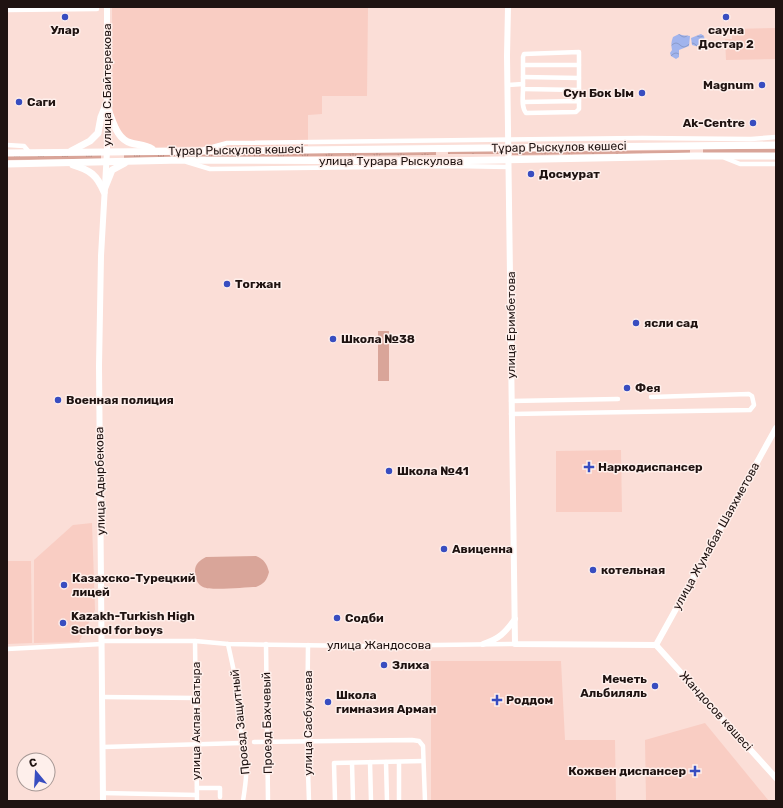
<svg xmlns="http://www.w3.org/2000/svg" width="783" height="808" viewBox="0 0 783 808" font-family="Rubik,sans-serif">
  <defs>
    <pattern id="grass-tufts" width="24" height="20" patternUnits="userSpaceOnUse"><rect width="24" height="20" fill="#d9a599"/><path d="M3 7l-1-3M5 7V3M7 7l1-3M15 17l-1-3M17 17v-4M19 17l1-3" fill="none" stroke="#ba8d83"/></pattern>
    <pattern id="water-waves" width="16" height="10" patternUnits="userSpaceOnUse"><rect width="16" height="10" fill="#a1b4ed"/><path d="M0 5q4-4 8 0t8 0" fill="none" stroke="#8a9aca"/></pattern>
  </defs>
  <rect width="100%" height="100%" fill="#fbded7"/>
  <g fill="#f9cdc3">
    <polygon points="112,7 368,7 367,96 322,96 322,114 308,115 308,146 152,147 126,143 113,128"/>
    <polygon points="776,28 776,59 726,60 725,39 732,39 732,29"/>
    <polygon points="621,450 622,512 556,512 556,451"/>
    <polygon points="92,523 95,610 79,642 34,643 34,560 73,525"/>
    <polygon points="7,561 31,561 32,643 7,644"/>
    <polygon points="431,661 561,661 565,740 615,740 616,801 431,801"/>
    <polygon points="705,723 769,801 646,801 645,740"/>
  </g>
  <g fill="url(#grass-tufts)">
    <rect x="703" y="149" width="73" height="4"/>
    <polygon points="502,150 503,154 448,154 448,151"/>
    <polygon points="690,150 690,153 512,155 512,152"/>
    <polygon points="436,152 436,155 124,158 124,155"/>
    <polygon points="101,155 101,159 7,160 7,156"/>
  </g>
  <g fill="#d9a599">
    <rect x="378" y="331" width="11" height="50"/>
    <path d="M256,556C264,559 267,564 269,572C267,580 264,584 256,587C246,587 211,591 203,587C197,584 195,578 195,571C195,564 200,560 206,557Z"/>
  </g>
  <g fill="url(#water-waves)">
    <path d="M679,34C683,36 686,35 690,36L689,46L679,50V57L676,59L671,56L670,53L672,50C671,45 671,42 673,37Z"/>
    <polygon points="701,34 704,36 705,42 704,45 699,47 692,45 691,38"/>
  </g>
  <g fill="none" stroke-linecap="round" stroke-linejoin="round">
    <g stroke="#fff" stroke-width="4.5">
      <polyline points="7,10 97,9"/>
      <polyline points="523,65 579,65"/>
      <polyline points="523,77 579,78"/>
      <polyline points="508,85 523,84"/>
      <polyline points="579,90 523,89 523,57 524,54 579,52 579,101"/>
      <path d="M523,102L579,101V109L576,112L526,113C521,107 523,96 523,89"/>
      <polyline points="7,145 24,146 29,152"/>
      <polyline points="205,149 227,143 642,138 751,139 776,137"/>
      <polyline points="725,158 740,164 776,164"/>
      <polyline points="187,162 210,169 454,166 509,167"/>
      <polyline points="511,401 618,399"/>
      <polyline points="511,414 750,410 754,405 752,396 749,394 651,397"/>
      <polyline points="102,641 195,641 228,644 362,646 515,644"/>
      <polyline points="195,641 197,801"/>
      <path d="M228,644L238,690L242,743C249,762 246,782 243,801"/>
      <polyline points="266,644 268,801"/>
      <polyline points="308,645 307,742 309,801"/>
      <polyline points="7,649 102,644"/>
      <polyline points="102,697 196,698"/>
      <polyline points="254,742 412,740 419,741 423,746 425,801"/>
      <polyline points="103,747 242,743"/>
      <polyline points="370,762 371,801"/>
      <polyline points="386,762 387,801"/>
      <polyline points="399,762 399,801"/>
      <polyline points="352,763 353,801"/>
      <polyline points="197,788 220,788 220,797"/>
      <polyline points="103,793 197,795"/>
      <polyline points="335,801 334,763 423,761"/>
    </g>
    <g stroke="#fff" stroke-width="6">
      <polyline points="508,7 507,56 515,644 656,645"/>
      <path d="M483,644C499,639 505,633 515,619"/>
      <polyline points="656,645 776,428"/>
      <polyline points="656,645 776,778"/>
      <polyline points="103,801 99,366 101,256 107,151 107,7"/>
    </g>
    <g stroke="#fff" stroke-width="7">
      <path d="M107,107C113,120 116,139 131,143C138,145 146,145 152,149"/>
      <polyline points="71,151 90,141 98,133 101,117 107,102"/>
      <polyline points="7,153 776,145"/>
      <polyline points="7,164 182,160 441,161 695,156 776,156"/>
      <path d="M73,165C90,170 97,175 104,192"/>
      <polyline points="104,190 112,170 125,163"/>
    </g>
  </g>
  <g fill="#384dc0" stroke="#feefeb" stroke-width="1.5">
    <circle cx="65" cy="17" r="4"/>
    <circle cx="726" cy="17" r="4"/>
    <circle cx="762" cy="85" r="4"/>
    <circle cx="642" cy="93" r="4"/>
    <circle cx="19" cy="102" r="4"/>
    <circle cx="753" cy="123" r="4"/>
    <circle cx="531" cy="174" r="4"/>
    <circle cx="227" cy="284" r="4"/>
    <circle cx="636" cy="323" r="4"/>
    <circle cx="333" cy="339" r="4"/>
    <circle cx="627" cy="388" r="4"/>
    <circle cx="58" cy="400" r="4"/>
    <path d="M587 461h4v4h4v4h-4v4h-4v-4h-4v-4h4z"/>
    <circle cx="389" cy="471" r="4"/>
    <circle cx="444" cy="549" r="4"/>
    <circle cx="593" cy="570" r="4"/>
    <circle cx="64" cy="585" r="4"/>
    <circle cx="337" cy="618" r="4"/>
    <circle cx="63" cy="623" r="4"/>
    <circle cx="384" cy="665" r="4"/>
    <circle cx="655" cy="686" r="4"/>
    <path d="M495 694h4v4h4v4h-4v4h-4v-4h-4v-4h4z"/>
    <circle cx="328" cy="702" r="4"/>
    <path d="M693 765h4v4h4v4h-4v4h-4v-4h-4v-4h4z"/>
  </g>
  <g text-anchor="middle" stroke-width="3" stroke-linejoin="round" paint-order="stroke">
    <g font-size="12" font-weight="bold" fill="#1f1311" stroke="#feefeb" text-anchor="start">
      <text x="65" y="34" text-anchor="middle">Улар</text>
      <text x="726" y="34" text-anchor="middle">сауна<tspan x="726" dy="14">Достар 2</tspan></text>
      <text x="754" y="89" text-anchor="end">Magnum</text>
      <text x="634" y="97" text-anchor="end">Сун Бок Ым</text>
      <text x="27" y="106">Саги</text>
      <text x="745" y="127" text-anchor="end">Ak-Centre</text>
      <text x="539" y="178">Досмурат</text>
      <text x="235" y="288">Тогжан</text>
      <text x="644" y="327">ясли сад</text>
      <text x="341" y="343">Школа №38</text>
      <text x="635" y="392">Фея</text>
      <text x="66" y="404">Военная полиция</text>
      <text x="598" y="471">Наркодиспансер</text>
      <text x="397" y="475">Школа №41</text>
      <text x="452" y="553">Авиценна</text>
      <text x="601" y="574">котельная</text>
      <text x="72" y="582">Казахско-Турецкий<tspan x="72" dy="14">лицей</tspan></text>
      <text x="71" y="620">Kazakh-Turkish High<tspan x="71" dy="14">School for boys</tspan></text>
      <text x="345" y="622">Содби</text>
      <text x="392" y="669">Злиха</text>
      <text x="647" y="683" text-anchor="end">Мечеть<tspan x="647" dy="14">Альбиляль</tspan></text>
      <text x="336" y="699">Школа<tspan x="336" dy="14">гимназия Арман</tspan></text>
      <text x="506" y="704">Роддом</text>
      <text x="686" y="775" text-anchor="end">Кожвен диспансер</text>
    </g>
    <g font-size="12" fill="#1f1311" stroke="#feefeb">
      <text transform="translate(107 85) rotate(-90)" y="4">улица С.Байтерекова</text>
      <text transform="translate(559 147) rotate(-1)" y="4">Тұрар Рыскұлов көшесі</text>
      <text transform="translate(236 150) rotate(-1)" y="4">Тұрар Рыскұлов көшесі</text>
      <text x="391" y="165">улица Турара Рыскулова</text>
      <text transform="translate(511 325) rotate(-90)" y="4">улица Еримбетова</text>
      <text transform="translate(100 481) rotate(-91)" y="4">улица Адырбекова</text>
      <text transform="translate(716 536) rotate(-61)" y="4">улица Жумабая Шаяхметова</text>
      <text x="379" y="649">улица Жандосова</text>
      <text transform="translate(716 711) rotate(48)" y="4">Жандосов көшесі</text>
      <text transform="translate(196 721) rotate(-90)" y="4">улица Акпан Батыра</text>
      <text transform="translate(240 722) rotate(-96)" y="4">Проезд Защитный</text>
      <text transform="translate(267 723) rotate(-91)" y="4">Проезд Бахчевый</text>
      <text transform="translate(308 723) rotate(-90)" y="4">улица Сасбукаева</text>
    </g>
  </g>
  <rect width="783" height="808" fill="none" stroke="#1f1311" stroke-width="16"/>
  <g transform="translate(36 772) rotate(342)"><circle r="19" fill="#feefeb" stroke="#a59794"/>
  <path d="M0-3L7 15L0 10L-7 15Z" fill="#384dc0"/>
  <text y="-6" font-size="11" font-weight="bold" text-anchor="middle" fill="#1f1311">С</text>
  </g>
</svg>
